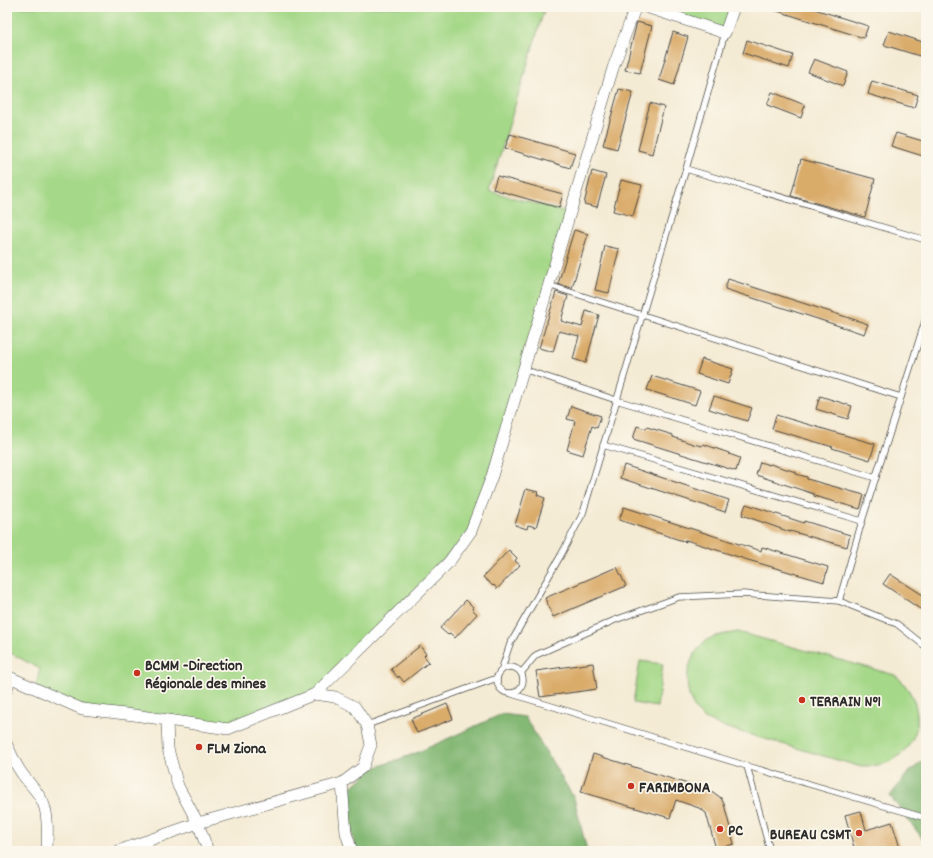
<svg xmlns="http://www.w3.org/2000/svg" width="933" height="858" viewBox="0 0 933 858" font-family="Dekko,sans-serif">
  <rect width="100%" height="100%" fill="#fbf7ec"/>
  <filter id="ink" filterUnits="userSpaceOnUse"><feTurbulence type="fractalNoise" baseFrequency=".025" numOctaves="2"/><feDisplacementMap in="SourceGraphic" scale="8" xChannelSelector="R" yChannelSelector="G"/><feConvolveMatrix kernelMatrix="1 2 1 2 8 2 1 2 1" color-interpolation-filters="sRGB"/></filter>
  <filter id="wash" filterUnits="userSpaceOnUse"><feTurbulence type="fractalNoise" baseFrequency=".012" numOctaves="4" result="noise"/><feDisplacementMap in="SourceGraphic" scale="16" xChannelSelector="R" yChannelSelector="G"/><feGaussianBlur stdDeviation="0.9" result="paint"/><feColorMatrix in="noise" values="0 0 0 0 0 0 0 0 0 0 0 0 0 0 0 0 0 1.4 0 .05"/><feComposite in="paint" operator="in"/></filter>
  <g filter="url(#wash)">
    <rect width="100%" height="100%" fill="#f4ebd4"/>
    <g fill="#a5d888" stroke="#68825a">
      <polygon points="7,7 545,7 489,191 570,213 471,531 315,694 228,729 82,709 35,689 40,669 7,651"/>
      <polygon points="646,7 734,7 725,33"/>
      <path d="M738,632L895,675C922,697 927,736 896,758C885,766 871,766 858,766L717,725C712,722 705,720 701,716C683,698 683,667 699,648C701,646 703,643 705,641C715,635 727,634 738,632Z"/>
      <polygon points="640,661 663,664 657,707 633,703"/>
    </g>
    <g fill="#84b874" stroke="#587250">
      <polygon points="502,714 525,717 574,798 587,851 356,851 348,816 351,788 371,769 414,754"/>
      <polygon points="926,758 926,843 890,796 907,774"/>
    </g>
    <g id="blocks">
      <g fill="#daac6b">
        <polygon points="772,7 808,7 868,26 864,38 771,9"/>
        <polygon points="637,22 652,26 640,73 625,70"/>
        <polygon points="889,31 926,43 926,58 884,45"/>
        <polygon points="673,32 688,37 674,85 659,80"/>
        <polygon points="747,40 793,55 789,68 743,53"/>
        <polygon points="814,59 848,72 843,86 808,72"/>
        <polygon points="872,81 918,95 914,108 868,94"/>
        <polygon points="619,89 633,92 617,149 603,145"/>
        <polygon points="772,92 805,105 801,118 767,105"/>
        <polygon points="650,103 664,107 652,154 638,150"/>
        <polygon points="896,133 926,142 926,157 891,146"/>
        <polygon points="510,134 575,153 570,168 505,148"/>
        <polygon points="801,159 875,179 865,217 791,196"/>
        <polygon points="592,171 606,175 597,207 584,204"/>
        <polygon points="497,176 563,194 559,208 493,189"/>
        <polygon points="621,180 642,185 633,216 613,211"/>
        <polygon points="574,230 588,234 572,288 558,284"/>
        <polygon points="605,246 619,249 609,293 595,290"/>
        <polygon points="728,279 868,324 864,334 725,289"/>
        <polygon points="556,292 568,296 561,321 582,327 586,311 599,315 586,363 573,359 579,336 559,331 553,352 539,348"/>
        <polygon points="702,359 733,369 728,384 697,374"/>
        <polygon points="652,376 700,391 695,405 647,390"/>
        <polygon points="714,396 752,408 747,421 709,409"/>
        <polygon points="820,396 852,406 848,419 816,409"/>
        <polygon points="571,406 601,416 597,428 592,426 583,455 567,450 575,421 567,419"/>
        <polygon points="776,415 875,444 870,460 832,448 833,447 772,429"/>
        <polygon points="637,426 646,429 647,427 673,435 673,437 693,444 702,446 703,444 729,453 729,454 740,458 736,471 633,439"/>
        <polygon points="760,462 769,465 770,464 796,472 796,474 807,477 807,479 864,495 860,509 814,496 814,494 756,475"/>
        <polygon points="624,465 729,500 725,512 620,478"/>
        <polygon points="526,489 538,492 537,495 545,498 536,527 528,525 527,529 515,525"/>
        <polygon points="746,504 804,523 804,521 850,535 847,547 790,531 790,532 742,515"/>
        <polygon points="624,507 761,551 762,547 828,567 824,582 748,560 686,540 686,542 619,520"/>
        <polygon points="509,550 517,558 515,561 520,565 497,589 494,585 493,586 483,577"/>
        <polygon points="617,567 626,586 553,617 545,598"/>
        <polygon points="890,574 926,597 926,613 883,584"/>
        <polygon points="466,600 473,607 472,609 477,614 455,638 450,633 448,635 440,628"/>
        <polygon points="420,646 426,654 424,656 429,662 404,682 399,676 398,678 391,669"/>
        <polygon points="593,663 597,689 540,697 536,671"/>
        <polygon points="447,704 453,719 417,733 411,719"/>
        <polygon points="593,754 713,792 721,798 724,804 734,844 716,849 706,813 699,808 676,800 670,818 581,792"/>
        <polygon points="861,811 866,830 892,822 901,851 855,851 845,815"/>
      </g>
    </g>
  </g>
  <g filter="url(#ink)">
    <use href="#blocks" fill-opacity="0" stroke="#494844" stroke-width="1"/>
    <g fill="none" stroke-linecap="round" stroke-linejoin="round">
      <defs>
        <g id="lane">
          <polyline points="686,169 926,240"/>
          <polyline points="548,285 901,397"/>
          <polyline points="523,369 616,400 876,478"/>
          <polyline points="603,445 862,521"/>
          <polyline points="839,601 862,521 926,318"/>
          <circle cx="510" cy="680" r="13"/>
          <polyline points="501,671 510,644 561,555 583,513 686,169 725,33"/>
          <polyline points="521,673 536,655 615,620 679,597 743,594 839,601 897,624 926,647"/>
          <polyline points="512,694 747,766 926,818"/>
          <polyline points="367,725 497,678"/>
          <polyline points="747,766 770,851"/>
        </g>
        <g id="street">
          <polyline points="646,7 725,33 734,7"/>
          <polyline points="7,676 82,709 134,715 228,729 315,694 449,562 471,531 492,476 613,68 634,11 638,7"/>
          <polyline points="7,689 10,678"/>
          <polyline points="315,694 335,697 355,707 367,725 371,745 363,767 342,783 346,833 352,851"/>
          <polyline points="167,720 168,749 178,786 198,823 208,851"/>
          <path d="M7,745C12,756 16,766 23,775C30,785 40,793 44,805C49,819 47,837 47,851"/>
          <polyline points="118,851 198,823 342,783"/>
        </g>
      </defs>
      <use href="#lane" stroke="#494844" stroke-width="7"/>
      <use href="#street" stroke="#494844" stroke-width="12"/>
      <use href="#lane" stroke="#fff" stroke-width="5.5"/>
      <use href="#street" stroke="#fff" stroke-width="11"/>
    </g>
  </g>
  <g fill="#c8321e" stroke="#fbf7ec" stroke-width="1.5">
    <circle cx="137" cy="673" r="4"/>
    <circle cx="802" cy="700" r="4"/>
    <circle cx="199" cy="747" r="4"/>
    <circle cx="631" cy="786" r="4"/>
    <circle cx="720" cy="829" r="4"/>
    <circle cx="859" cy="833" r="4"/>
  </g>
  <g text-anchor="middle" stroke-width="3.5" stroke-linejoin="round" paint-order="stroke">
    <g font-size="16" font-weight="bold" fill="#2b2b2b" stroke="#fbf7ec" text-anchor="start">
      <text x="145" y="670">BCMM -Direction<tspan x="145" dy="18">Régionale des mines</tspan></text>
      <text x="810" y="706">TERRAIN N°1</text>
      <text x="207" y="753">FLM Ziona</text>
      <text x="639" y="792">FARIMBONA</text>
      <text x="728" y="835">PC</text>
      <text x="851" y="839" text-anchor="end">BUREAU CSMT</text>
    </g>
  </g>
  <rect width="933" height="858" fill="none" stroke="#fbf7ec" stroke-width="24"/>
</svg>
